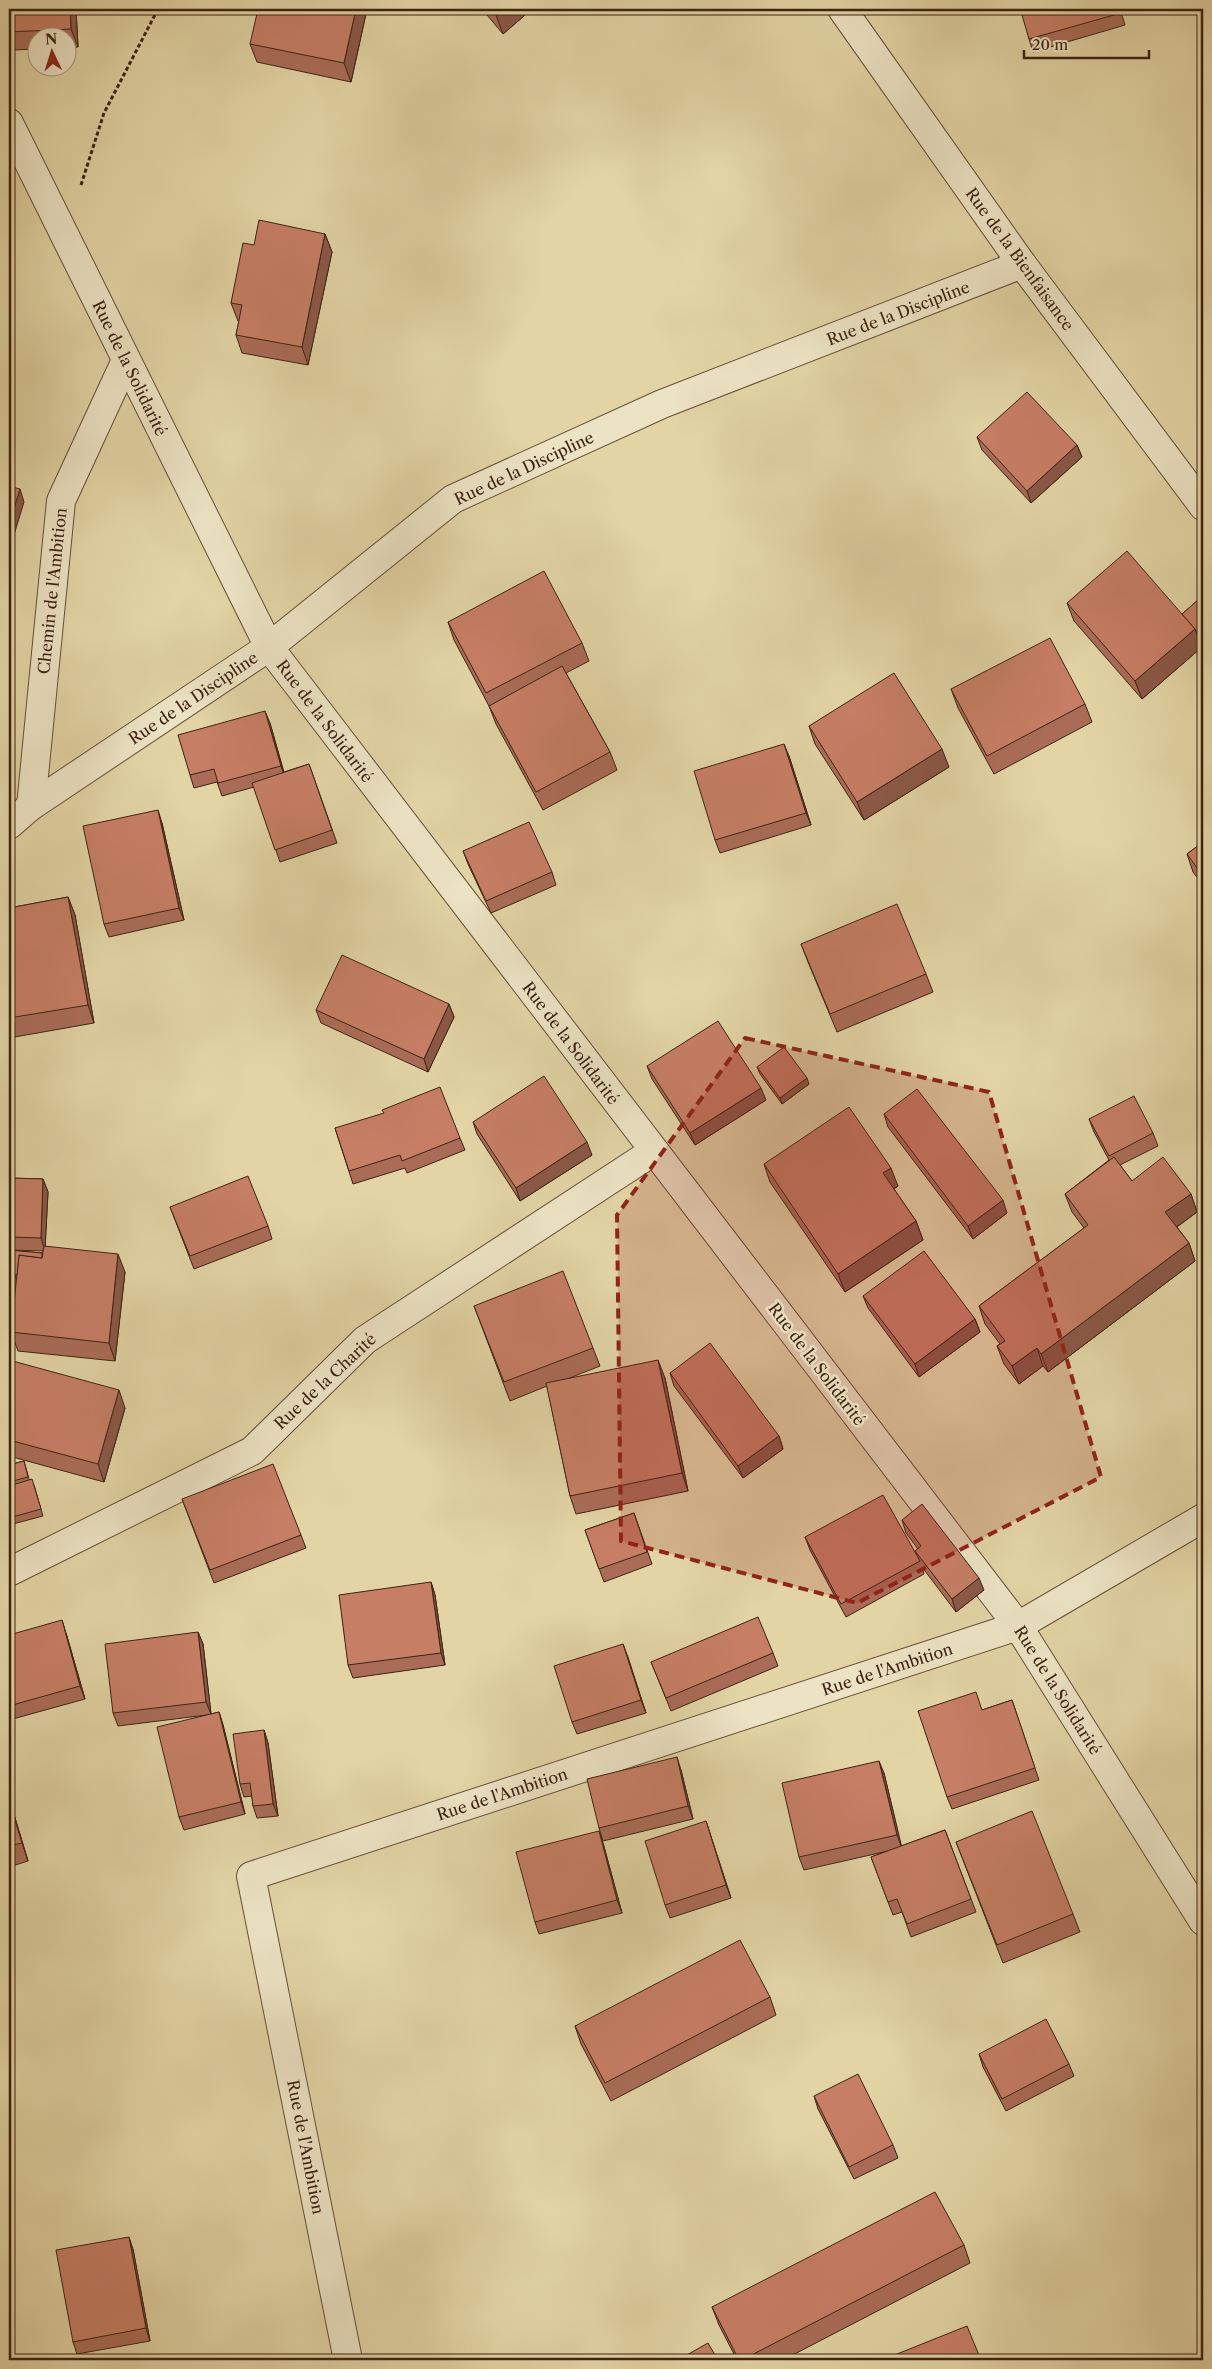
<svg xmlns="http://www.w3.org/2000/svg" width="1212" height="2369" viewBox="0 0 1212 2369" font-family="'Libre Caslon Text',serif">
  <rect width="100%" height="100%" fill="#e2d4a5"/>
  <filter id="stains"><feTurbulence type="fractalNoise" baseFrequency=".004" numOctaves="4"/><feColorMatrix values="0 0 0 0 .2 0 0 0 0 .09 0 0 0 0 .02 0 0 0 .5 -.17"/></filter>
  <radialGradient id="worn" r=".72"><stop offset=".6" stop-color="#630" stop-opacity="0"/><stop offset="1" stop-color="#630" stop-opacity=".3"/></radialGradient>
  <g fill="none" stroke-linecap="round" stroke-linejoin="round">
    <defs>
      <g id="street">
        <polyline points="842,9 1022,264 1203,506"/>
        <polyline points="9,123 269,647 1018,1626 1203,1921"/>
        <polyline points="31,806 61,501 126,360"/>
        <polyline points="9,825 31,806 269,647 453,499 662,404 1022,264"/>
        <polyline points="9,1572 252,1451 365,1340 654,1151"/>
        <polyline points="348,2360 251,1876 1018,1626 1203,1518"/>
      </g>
    </defs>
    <use href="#street" stroke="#664e38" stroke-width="30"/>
    <polyline stroke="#3d2213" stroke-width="3" stroke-dasharray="4 2.5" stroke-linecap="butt" points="81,185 104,113 158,9"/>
    <use href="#street" stroke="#ece3c4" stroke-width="28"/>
  </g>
  <g fill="#aa6c57" stroke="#3d2213" fill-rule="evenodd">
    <polygon points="9,9 76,9 78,47 68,48 68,38 38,38 38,49 13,50 9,40"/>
    <polygon points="367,9 351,82 257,62 250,44"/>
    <polygon points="482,9 532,9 503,34"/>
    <polygon points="1120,9 1125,25 1033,52 1029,39 1036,11"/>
    <polygon points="325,234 332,252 308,365 242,353 236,335 239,321 238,321 231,303 254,245"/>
    <polygon points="977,437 1077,445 1082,457 1031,503 982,450"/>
    <polygon points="1198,600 1199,639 1199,638 1202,647 1142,699 1074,621 1067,603 1182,614"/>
    <polygon points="448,622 582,643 589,661 566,673 610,752 617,770 543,810 496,724 489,706 454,640"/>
    <polygon points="951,689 1085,704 1092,722 994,774 958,708"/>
    <polygon points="270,723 284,772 309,764 337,843 280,862 254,787 222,796 217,782 194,788 190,775"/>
    <polygon points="809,726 949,767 864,820 815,744"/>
    <polygon points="789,756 811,825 720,853 715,840"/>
    <polygon points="162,823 184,920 109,937 104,924"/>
    <polygon points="1203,842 1203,885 1193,872 1187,854"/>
    <polygon points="463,851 552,872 556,885 491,913 468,864"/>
    <polygon points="68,897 75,915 94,1023 9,1038 9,908"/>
    <polygon points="801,944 926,974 933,992 837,1032 808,962"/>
    <polygon points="449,1004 454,1017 428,1072 321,1023 316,1010"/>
    <polygon points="647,1066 766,1100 695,1145 652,1079"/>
    <polygon points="757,1067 809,1084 782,1104 760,1074"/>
    <polygon points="884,1114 1007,1213 973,1239 888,1127"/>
    <polygon points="1089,1119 1153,1133 1158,1146 1120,1165 1132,1181 1191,1194 1197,1212 1177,1227 1189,1243 1195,1261 1048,1372 1043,1366 1019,1384 1004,1364 997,1346 1000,1344 985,1324 979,1306 1084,1228 1072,1212 1065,1194 1109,1160 1094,1132"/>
    <polygon points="473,1122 592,1155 520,1201 477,1134"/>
    <polygon points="335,1128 460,1138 465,1150 407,1173 405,1168 353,1184"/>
    <polygon points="764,1164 898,1186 894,1189 916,1221 923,1240 845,1292 770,1182"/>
    <path d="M9,1178L43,1179L48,1192L45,1246L125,1272L115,1361L18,1351L11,1332L14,1307L9,1328ZM9,1250L43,1251V1255L42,1253Z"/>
    <polygon points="170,1207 268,1226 272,1239 194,1269"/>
    <polygon points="863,1296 975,1319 980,1332 919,1377 868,1308"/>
    <polygon points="474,1306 593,1348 600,1366 567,1379 665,1378 688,1491 576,1514 570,1496 547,1386 510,1401"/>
    <polygon points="9,1360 125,1408 104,1482 9,1456"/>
    <polygon points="670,1373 779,1436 783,1449 743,1478 674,1386"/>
    <polygon points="24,1461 29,1479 34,1485 43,1516 9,1525 9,1465"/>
    <polygon points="182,1499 301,1535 306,1548 214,1583"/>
    <polygon points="634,1513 652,1564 604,1582 585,1530"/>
    <polygon points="902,1520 984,1590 956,1612 922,1567 924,1574 846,1617 810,1550 805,1537 916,1555 915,1551 918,1549 906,1533"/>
    <polygon points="431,1582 435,1595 445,1665 353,1678 348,1665"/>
    <polygon points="198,1632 203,1644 211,1714 219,1712 223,1725 245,1814 184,1830 179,1817 207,1715 118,1726 113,1713"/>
    <polygon points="9,1633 9,1634 66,1633 85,1699 9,1720 9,1652 10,1652 9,1648"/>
    <polygon points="623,1644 646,1713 577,1734 572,1722"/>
    <polygon points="773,1653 778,1666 671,1711 651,1662"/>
    <polygon points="1012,1700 1039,1780 952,1809 947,1797 982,1710"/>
    <polygon points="264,1730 268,1743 278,1816 257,1818 253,1806 252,1796 244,1797 240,1784"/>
    <polygon points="681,1770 693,1819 603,1841 599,1828"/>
    <polygon points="884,1773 901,1846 945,1830 976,1912 911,1937 902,1912 893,1915 871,1857 888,1851 804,1870 799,1857"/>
    <polygon points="9,1798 28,1861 9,1867"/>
    <polygon points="706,1821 731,1898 670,1918 665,1905"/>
    <polygon points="956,1842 1073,1914 1080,1932 1003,1963"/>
    <polygon points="603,1843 622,1913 539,1934 535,1922"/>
    <polygon points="770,1997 776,2015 611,2101 581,2044 575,2026"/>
    <polygon points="979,2054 1069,2064 1074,2076 1006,2111 983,2067"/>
    <polygon points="814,2096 893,2145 898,2158 854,2179 818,2109"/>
    <polygon points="964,2245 970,2263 783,2360 737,2360 719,2325 712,2307"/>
    <polygon points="133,2249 150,2341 77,2354 73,2342"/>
  </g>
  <g fill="#8b5847" stroke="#3d2213">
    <polygon points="70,9 76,9 78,47 71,29"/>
    <polygon points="356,9 367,9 351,82 344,63"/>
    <polygon points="504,9 532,9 503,34 496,15"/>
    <polygon points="325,234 332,252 308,365 302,347"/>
    <polygon points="1077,445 1082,457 1031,503 1027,491"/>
    <polygon points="20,489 24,502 9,551 9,524"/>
    <polygon points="1203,626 1203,635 1199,639 1197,632"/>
    <polygon points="1195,629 1202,647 1142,699 1135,681"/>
    <polygon points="265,711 270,723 285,778 281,766"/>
    <polygon points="784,744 789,756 811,825 806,813"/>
    <polygon points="942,749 949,767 864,820 857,802"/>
    <polygon points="158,810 162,823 184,920 179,908"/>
    <polygon points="1200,867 1203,876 1203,883 1198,869"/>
    <polygon points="68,897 75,915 94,1023 88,1005"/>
    <polygon points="449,1004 454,1017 428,1072 424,1059"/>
    <polygon points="807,1078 809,1084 782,1104 780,1098"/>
    <polygon points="761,1088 766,1100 695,1145 690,1133"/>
    <polygon points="587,1142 592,1155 520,1201 516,1188"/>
    <polygon points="891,1168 898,1186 890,1191 883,1173"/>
    <polygon points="43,1179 48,1192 45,1251 41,1238"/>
    <polygon points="1191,1194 1197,1212 1172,1230 1165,1212"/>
    <polygon points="1003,1200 1007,1213 973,1239 968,1226"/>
    <polygon points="916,1221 923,1240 845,1292 838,1274"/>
    <polygon points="1189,1243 1195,1261 1048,1372 1041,1354"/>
    <polygon points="118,1254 125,1272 115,1361 109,1343"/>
    <polygon points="14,1273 19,1285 9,1328 9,1296"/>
    <polygon points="975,1319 980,1332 919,1377 915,1364"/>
    <polygon points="1037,1348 1043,1366 1019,1384 1012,1366"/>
    <polygon points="658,1360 665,1378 688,1491 682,1473"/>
    <polygon points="119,1390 125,1408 104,1482 98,1464"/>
    <polygon points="779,1436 783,1449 743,1478 738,1466"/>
    <polygon points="979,1578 984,1590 956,1612 952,1599"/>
    <polygon points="431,1582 435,1595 445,1665 441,1653"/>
    <polygon points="62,1620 66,1633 85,1699 80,1686"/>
    <polygon points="198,1632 203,1644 211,1714 206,1702"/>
    <polygon points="623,1644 628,1657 646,1713 641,1700"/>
    <polygon points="219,1712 223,1725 245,1814 241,1802"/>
    <polygon points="264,1730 268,1743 278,1816 273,1804"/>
    <polygon points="677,1757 681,1770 693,1819 688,1806"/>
    <polygon points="879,1761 884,1773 902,1848 897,1835"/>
    <polygon points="9,1798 28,1861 22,1843 9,1801"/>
    <polygon points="706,1821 710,1834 731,1898 726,1885"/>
    <polygon points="599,1831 603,1843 622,1913 617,1900"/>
    <polygon points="129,2237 133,2249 150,2341 146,2328"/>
  </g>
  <g fill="#c67e65" stroke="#3d2213">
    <polygon points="9,9 70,9 71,29 9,32"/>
    <polygon points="258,9 356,9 344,63 250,44"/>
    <polygon points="491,9 504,9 496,15"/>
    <polygon points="1035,9 1120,9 1121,13 1029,39 1022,15 1036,11"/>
    <polygon points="259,220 325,234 302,347 236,335 242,305 231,303 243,243 254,245"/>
    <polygon points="1027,392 1077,445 1027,491 977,437"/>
    <polygon points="9,486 20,489 9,524"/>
    <polygon points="1127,551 1195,629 1135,681 1067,603"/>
    <polygon points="544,571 582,643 486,693 448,622"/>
    <polygon points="1198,600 1203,605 1203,626 1197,632 1195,629 1182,614"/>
    <polygon points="1050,638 1085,704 987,756 951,689"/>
    <polygon points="562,666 610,752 536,792 489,706"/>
    <polygon points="894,673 942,749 857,802 809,726"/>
    <polygon points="265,711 281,766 218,783 214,769 190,775 178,735"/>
    <polygon points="784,744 806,813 715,840 694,771"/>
    <polygon points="309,764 332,830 275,850 252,783"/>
    <polygon points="158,810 179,908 104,924 83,826"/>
    <polygon points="529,822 552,872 486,901 463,851"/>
    <polygon points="1203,842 1203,872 1200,867 1198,869 1187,854"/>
    <polygon points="68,897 88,1005 9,1018 9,908"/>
    <polygon points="897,904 926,974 830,1014 801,944"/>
    <polygon points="342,955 449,1004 424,1059 316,1010"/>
    <polygon points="718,1021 761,1088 690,1133 647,1066"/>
    <polygon points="784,1047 807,1078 780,1098 757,1067"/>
    <polygon points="544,1076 587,1142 516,1188 473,1122"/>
    <polygon points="440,1087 460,1138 402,1161 400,1155 349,1171 335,1128 384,1113 382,1110"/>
    <polygon points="917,1089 1003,1200 968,1226 884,1114"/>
    <polygon points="1134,1096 1153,1133 1109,1156 1089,1119"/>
    <polygon points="849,1107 891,1168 883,1173 916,1221 838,1274 764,1164"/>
    <polygon points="1114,1157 1132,1181 1163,1157 1191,1194 1165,1212 1189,1243 1041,1354 1037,1348 1012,1366 997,1346 1005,1341 979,1306 1088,1225 1065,1194"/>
    <polygon points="248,1176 268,1226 190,1256 170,1207"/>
    <polygon points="9,1178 43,1179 41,1238 9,1237"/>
    <polygon points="44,1246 118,1254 109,1343 11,1332 19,1255 42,1258"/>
    <polygon points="9,1250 42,1253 42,1258 19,1255 17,1275 15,1275 14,1273 9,1272"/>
    <polygon points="924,1251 975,1319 915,1364 863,1296"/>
    <polygon points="563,1271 593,1348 504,1382 474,1306"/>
    <polygon points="9,1272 14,1273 9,1296"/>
    <polygon points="710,1343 779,1436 738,1466 670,1373"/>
    <polygon points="9,1360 119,1390 98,1464 9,1440"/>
    <polygon points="658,1360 682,1473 570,1496 546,1383"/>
    <polygon points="24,1461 28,1477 9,1482 9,1465"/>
    <polygon points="273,1464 301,1535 210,1570 182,1499"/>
    <polygon points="32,1479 41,1509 9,1518 9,1486"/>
    <polygon points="883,1495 920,1561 841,1604 805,1537"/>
    <polygon points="922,1504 979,1578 952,1599 915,1551 921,1546 902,1520"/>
    <polygon points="634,1513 647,1552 599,1569 585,1530"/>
    <polygon points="431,1582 441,1653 348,1665 339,1595"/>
    <polygon points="758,1617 773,1653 666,1698 651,1662"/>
    <polygon points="62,1620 80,1686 9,1706 9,1652 10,1652 9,1648 9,1635"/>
    <polygon points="198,1632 206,1702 113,1713 105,1644"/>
    <polygon points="623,1644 641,1700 572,1722 554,1666"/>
    <polygon points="976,1692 982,1710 1012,1700 1035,1768 947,1797 918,1711"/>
    <polygon points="219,1712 241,1802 179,1817 157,1727"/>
    <polygon points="264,1730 273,1804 253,1806 250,1783 240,1784 233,1734"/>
    <polygon points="677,1757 688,1806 599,1828 587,1779"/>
    <polygon points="879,1761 897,1835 799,1857 782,1783"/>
    <polygon points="9,1801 22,1843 9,1846"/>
    <polygon points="1032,1811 1073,1914 997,1945 956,1842"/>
    <polygon points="706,1821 726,1885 665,1905 645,1841"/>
    <polygon points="945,1830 971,1899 907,1924 897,1899 888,1902 871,1857"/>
    <polygon points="599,1831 617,1900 535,1922 516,1852"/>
    <polygon points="740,1940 770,1997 605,2083 575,2026"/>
    <polygon points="1046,2019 1069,2064 1002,2099 979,2054"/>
    <polygon points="858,2074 893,2145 849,2167 814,2096"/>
    <polygon points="935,2192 964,2245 742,2360 739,2360 712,2307"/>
    <polygon points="129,2237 146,2328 73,2342 56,2250"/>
    <polygon points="967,2326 981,2360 882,2360"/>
    <polygon points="708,2343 718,2360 678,2360"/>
  </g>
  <path fill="#8f2418" fill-opacity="0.2" stroke="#8f2418" stroke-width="4" stroke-dasharray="10 6" stroke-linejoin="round" d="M745,1038L989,1092L1101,1477L857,1603L621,1541L617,1215Z"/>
  <g text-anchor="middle" stroke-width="5" stroke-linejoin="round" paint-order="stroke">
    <g font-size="16" fill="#3d2213" stroke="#ece3c4">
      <text transform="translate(1020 259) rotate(54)" y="6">Rue de la Bienfaisance</text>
      <text transform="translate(898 313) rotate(-21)" y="6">Rue de la Discipline</text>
      <text transform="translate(130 368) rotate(64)" y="6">Rue de la Solidarité</text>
      <text transform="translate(524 468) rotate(-25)" y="6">Rue de la Discipline</text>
      <text transform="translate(52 591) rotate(-84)" y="6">Chemin de l'Ambition</text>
      <text transform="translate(193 698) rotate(-34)" y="6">Rue de la Discipline</text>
      <text transform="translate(325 721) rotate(53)" y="6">Rue de la Solidarité</text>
      <text transform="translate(571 1043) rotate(53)" y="6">Rue de la Solidarité</text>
      <text transform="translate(817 1364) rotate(53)" y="6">Rue de la Solidarité</text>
      <text transform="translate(325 1381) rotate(-43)" y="6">Rue de la Charité</text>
      <text transform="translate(887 1669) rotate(-18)" y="6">Rue de l'Ambition</text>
      <text transform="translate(1058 1690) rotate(58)" y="6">Rue de la Solidarité</text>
      <text transform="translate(502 1794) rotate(-18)" y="6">Rue de l'Ambition</text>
      <text transform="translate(306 2147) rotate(79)" y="6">Rue de l'Ambition</text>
    </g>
  </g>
  <rect width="1212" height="2369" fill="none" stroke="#e2d4a5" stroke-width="30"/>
  <rect x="10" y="10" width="1192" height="2349" fill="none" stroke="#3d2213" stroke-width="2.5"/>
  <rect x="15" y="15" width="1182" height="2339" fill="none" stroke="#3d2213"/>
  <g transform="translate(52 52) rotate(356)"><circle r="24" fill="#ece3c4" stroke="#a6967d"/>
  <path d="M0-4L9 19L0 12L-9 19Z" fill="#8f2418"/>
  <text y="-8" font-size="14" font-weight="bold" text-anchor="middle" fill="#3d2213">N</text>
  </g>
  <path d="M1024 50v8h125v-8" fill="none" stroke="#3d2213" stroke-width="2.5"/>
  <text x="1032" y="50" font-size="15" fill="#3d2213" stroke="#ece3c4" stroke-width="4" paint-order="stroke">20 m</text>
  <rect width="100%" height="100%" filter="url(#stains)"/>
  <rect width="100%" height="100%" fill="url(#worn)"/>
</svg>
